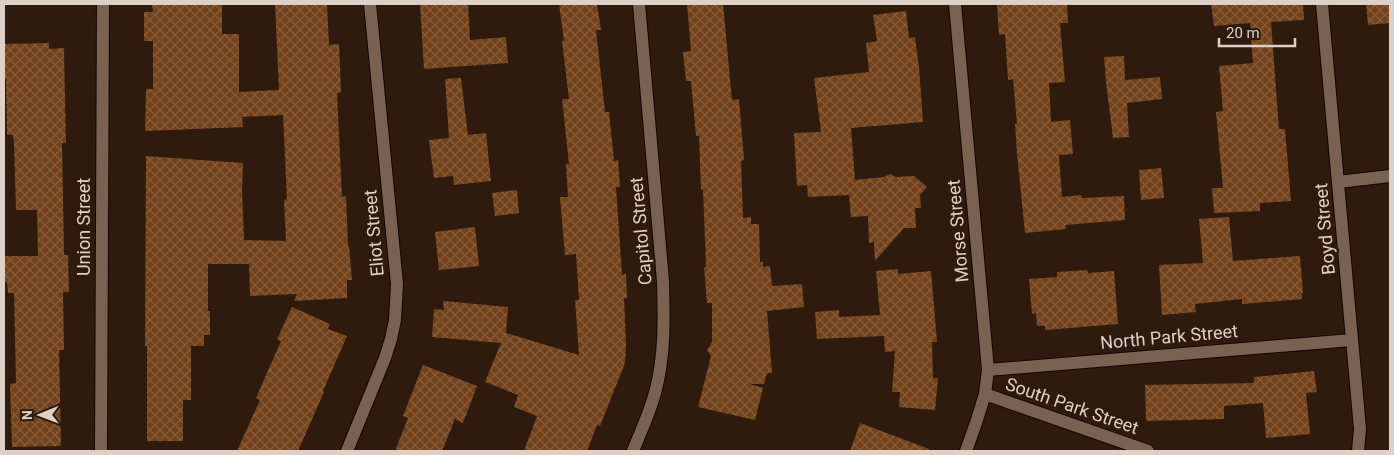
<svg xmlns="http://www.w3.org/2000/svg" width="1394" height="455" viewBox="0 0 1394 455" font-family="Roboto,sans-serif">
  <defs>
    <pattern id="building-cross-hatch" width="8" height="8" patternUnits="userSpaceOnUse" patternTransform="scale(1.25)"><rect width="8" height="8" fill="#73421a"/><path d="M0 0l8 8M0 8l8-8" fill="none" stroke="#865c3a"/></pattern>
  </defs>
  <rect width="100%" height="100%" fill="#2e1b0d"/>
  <g fill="url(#building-cross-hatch)">
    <polygon points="152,4 222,4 222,34 239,34 239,92 279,90 275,4 327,4 329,45 339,44 341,92 337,93 342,197 346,196 348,246 349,246 352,280 347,280 347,298 294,301 297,294 250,296 249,264 208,264 208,311 210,311 210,335 204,335 204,346 191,346 191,400 183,400 183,441 147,441 147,346 145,346 146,156 243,163 242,190 244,240 286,241 284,200 287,199 283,115 242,117 243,127 145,131 146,89 153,89 153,41 144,41 144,12 153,12"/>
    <polygon points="420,4 468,4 470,40 506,37 508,63 424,69"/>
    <polygon points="559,4 597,4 601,30 596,30 605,112 609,112 614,161 618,160 620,187 616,187 622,275 626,274 627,298 624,298 626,344 625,363 600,426 597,425 587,451 524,451 537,416 514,407 518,395 485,382 501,343 432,337 434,309 444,310 443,301 508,307 506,333 579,355 575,300 579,300 576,254 565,255 560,197 568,197 566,164 569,164 562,99 569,99 562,41 564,41"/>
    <polygon points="687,4 723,4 732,100 739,99 744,160 741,161 743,218 751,217 751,224 759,224 760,262 763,262 763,267 770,266 772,286 802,284 804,307 767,311 772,373 767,373 764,384 750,384 763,388 755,420 698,407 711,356 707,350 712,342 712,303 707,303 704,267 706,267 703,189 701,190 699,136 696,136 691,81 686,81 683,52 691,51"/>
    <polygon points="997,4 1067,4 1068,23 1060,23 1065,82 1049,83 1051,122 1070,120 1073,154 1059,155 1062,197 1081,195 1082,198 1124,196 1125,220 1065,225 1066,229 1025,233 1017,154 1015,124 1017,124 1013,79 1008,80 1005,34 999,35"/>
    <polygon points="1211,4 1303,4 1304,20 1271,22 1279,129 1285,129 1291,201 1260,203 1260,211 1214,213 1212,188 1223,188 1216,112 1223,111 1219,66 1253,63 1250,23 1214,26"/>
    <polygon points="1366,4 1390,4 1390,23 1368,25"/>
    <polygon points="906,11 909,38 915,37 919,67 923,122 851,128 855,180 884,177 890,174 896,177 914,176 927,187 920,195 921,208 915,208 916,228 904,228 875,261 874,242 869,243 868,216 851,217 849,195 808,197 807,185 797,186 794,133 821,132 814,78 869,72 866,43 877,41 873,15"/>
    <polygon points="49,43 49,49 64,48 65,99 66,143 62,143 64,255 68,255 69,292 63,292 64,350 59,350 61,446 12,447 10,384 16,383 14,293 8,293 7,282 4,282 4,256 38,256 37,210 16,210 14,144 13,135 7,135 6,79 4,79 4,44"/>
    <polygon points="1124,56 1125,80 1160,77 1162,99 1127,103 1129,137 1113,138 1106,82 1104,57"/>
    <polygon points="461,78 468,135 486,133 491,181 454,185 453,176 434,178 429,140 449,138 445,79"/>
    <polygon points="1161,168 1164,198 1141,200 1139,170"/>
    <polygon points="517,190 519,213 495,216 492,193"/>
    <polygon points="1229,217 1233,261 1300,256 1303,293 1302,293 1302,299 1242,304 1242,299 1195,304 1196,312 1162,315 1159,265 1203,263 1199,219"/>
    <polygon points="475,227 479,266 439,270 435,232"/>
    <polygon points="898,269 898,274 931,271 937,342 932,342 933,378 938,378 935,410 899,407 900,392 892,392 895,351 885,352 884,336 817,339 815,312 839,310 839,317 880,315 876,271"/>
    <polygon points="1087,270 1088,273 1114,271 1118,324 1045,330 1045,326 1037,326 1036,313 1032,314 1029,279 1057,277 1057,272"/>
    <polygon points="292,307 330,324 328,329 347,336 323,391 324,392 298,451 237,451 260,400 256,398 281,341 277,339"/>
    <polygon points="423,365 477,386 463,423 455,419 442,451 395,451 408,418 403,416"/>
    <polygon points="1314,371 1317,392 1306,393 1310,434 1266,438 1263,403 1224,406 1224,419 1146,421 1145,385 1254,383 1254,377"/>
    <polygon points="860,423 929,449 929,451 850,451"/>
  </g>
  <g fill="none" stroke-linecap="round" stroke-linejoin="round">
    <defs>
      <g id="minor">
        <polyline points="955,4 988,370 985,394 977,420 966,451"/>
        <polyline points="1322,4 1360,429 1358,451"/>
        <polyline points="1338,182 1390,176"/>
        <polyline points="988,370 1352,340"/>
        <polyline points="985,394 1148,451"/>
        <polyline points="101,451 103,4"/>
        <polyline points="347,451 385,358 391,339 395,320 397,284 370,4"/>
        <path d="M633,451C641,431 651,410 656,389C665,354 664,317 663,281L639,4"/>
      </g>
    </defs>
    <use href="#minor" stroke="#160500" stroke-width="14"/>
    <use href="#minor" stroke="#796251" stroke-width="12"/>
  </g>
  <g text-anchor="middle" stroke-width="5" stroke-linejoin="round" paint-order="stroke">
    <g font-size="18" fill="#ddd0c7" stroke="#2e1b0d">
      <text transform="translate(84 227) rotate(-90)" y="6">Union Street</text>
      <text transform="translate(1325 229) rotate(-95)" y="6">Boyd Street</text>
      <text transform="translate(641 231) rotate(-95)" y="6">Capitol Street</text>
      <text transform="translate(958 231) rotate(-95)" y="6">Morse Street</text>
      <text transform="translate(374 233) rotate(-95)" y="6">Eliot Street</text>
      <text transform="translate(1169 337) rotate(-5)" y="6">North Park Street</text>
      <text transform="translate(1072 406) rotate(19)" y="6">South Park Street</text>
    </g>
  </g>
  <rect width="1394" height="455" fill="none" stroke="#ddd0c7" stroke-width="10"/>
  <g transform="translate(40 415) rotate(269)" stroke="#2e1b0d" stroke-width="4" paint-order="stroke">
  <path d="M0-4L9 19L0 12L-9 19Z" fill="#ddd0c7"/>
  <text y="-8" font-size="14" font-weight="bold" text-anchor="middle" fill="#ddd0c7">N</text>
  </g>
  <path d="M1219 38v8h76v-8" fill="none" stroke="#ddd0c7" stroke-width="2.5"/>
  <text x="1226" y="38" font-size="15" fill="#ddd0c7" stroke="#2e1b0d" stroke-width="4" paint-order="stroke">20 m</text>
</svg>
